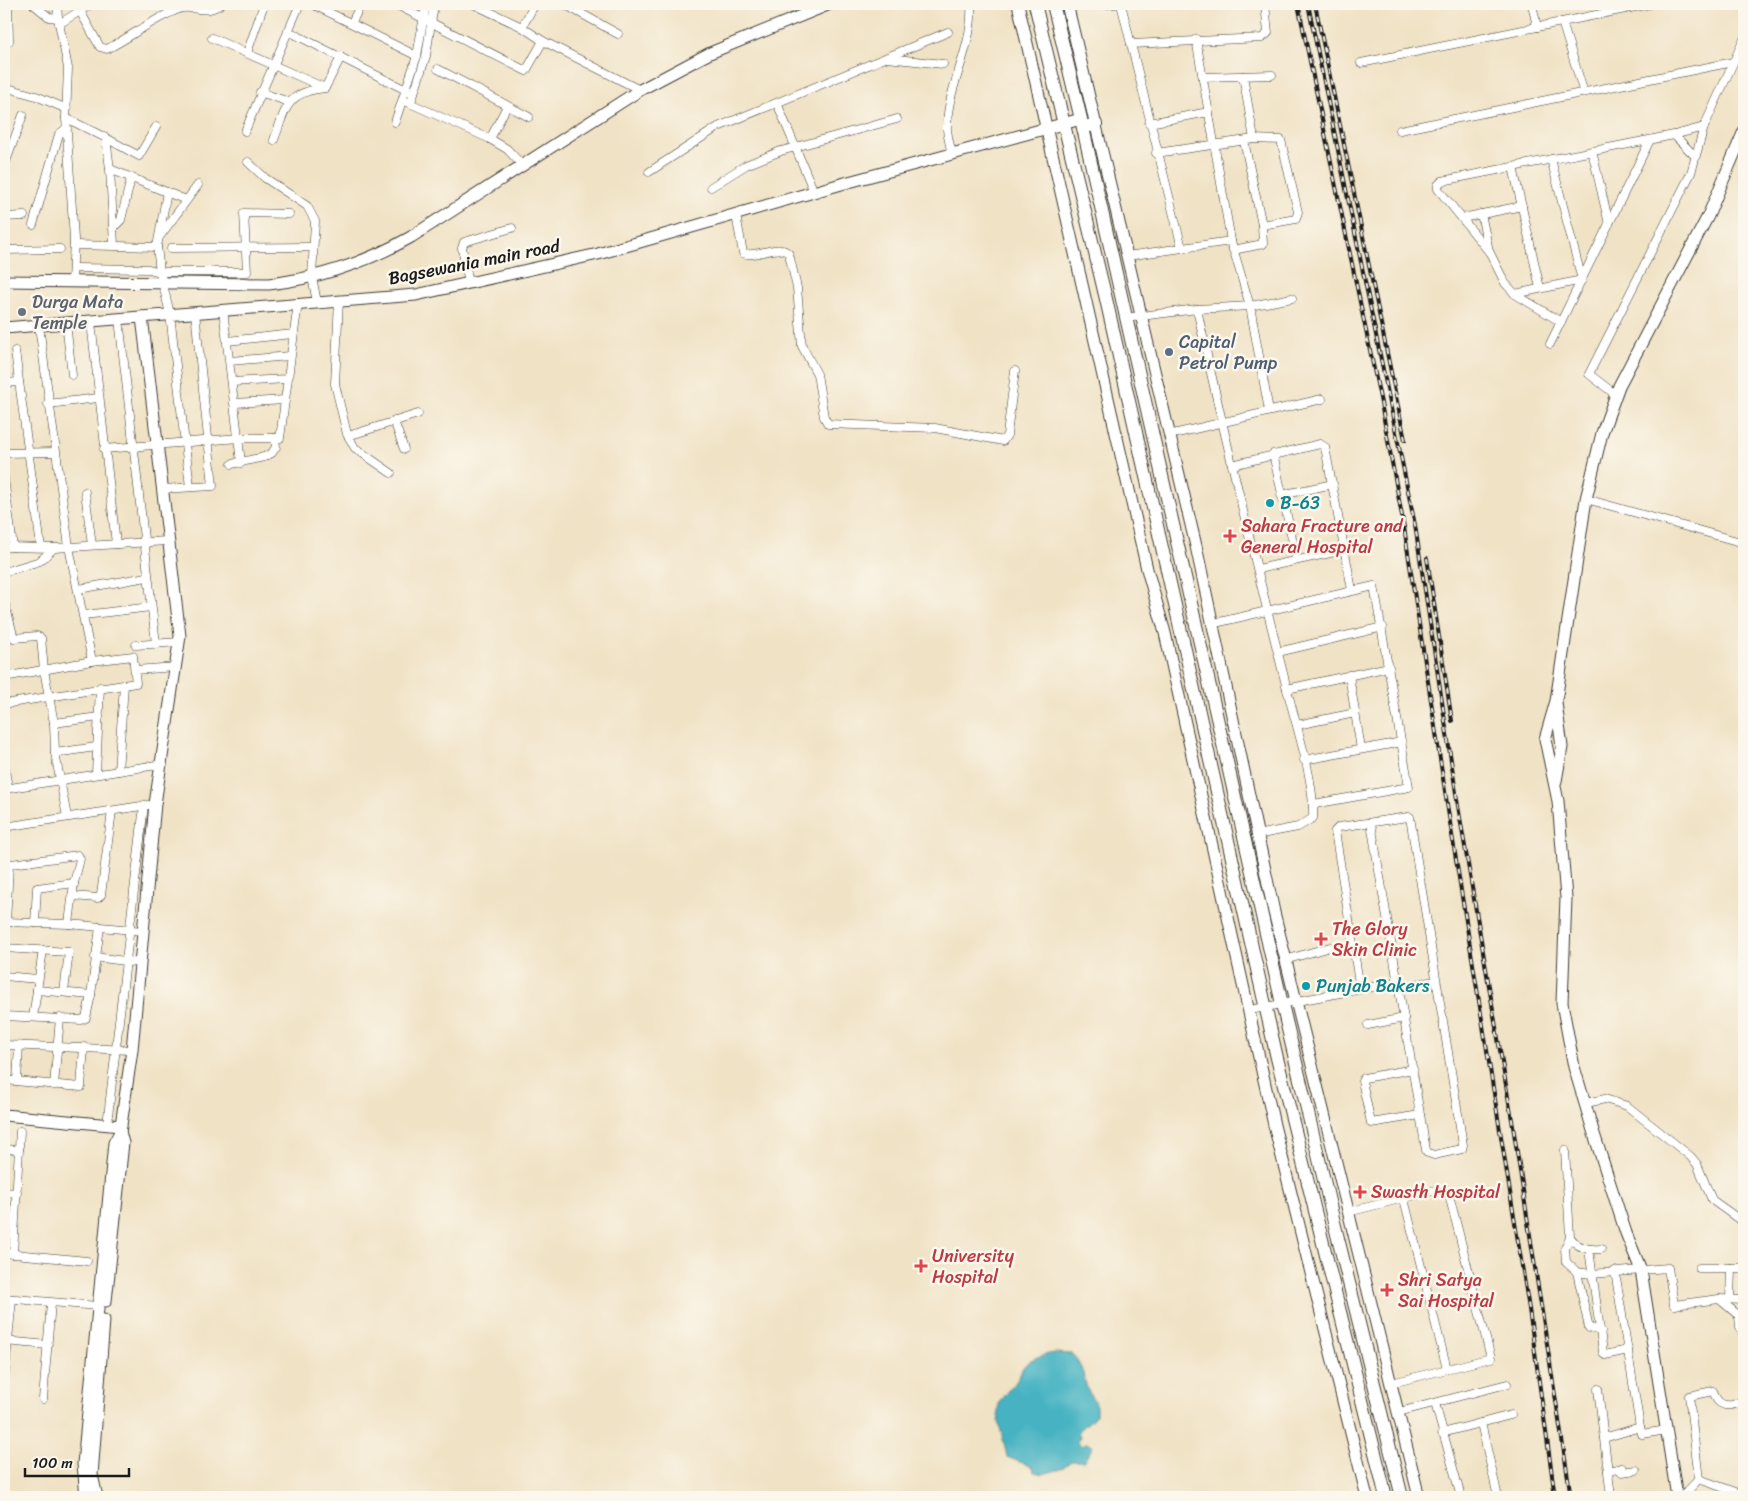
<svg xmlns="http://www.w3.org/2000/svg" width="1748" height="1501" viewBox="0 0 1748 1501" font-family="Sriracha,sans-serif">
  <rect width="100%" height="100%" fill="#fbf7ec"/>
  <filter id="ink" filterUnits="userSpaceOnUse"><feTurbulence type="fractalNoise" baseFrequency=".02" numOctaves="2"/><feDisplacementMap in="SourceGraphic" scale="10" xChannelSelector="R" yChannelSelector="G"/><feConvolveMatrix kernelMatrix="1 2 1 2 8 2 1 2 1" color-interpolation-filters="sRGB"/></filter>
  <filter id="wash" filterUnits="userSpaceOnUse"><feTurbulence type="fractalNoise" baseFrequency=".0096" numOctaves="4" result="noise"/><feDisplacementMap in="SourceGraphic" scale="20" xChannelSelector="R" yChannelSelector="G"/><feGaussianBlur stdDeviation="1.12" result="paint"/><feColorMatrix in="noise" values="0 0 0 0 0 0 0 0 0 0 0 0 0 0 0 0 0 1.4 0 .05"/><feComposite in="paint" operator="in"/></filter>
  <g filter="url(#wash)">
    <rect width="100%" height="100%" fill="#f0e2c5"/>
    <path fill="#46b3c2" stroke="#31686f" d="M1055,1353L1072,1354C1087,1368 1082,1390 1096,1402V1415L1078,1432L1080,1437L1077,1441L1082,1446L1087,1443L1093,1447L1084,1461H1071L1061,1469L1043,1474L1034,1472L1033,1467L1007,1457C1004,1441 999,1428 998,1412C997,1400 1008,1391 1015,1383C1020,1377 1020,1369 1027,1363C1034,1357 1046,1354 1055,1353Z"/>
  </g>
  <g filter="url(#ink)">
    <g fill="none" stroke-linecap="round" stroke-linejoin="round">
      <defs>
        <g id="street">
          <polyline points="8,4 9,41"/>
          <polyline points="33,4 49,17 58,18"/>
          <polyline points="57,4 58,18 68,68 66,118 74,239 72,282"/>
          <polyline points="312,4 417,56"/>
          <polyline points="395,4 526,71 543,41"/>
          <polyline points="473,4 522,27 543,41 640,90"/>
          <polyline points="564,4 618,34"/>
          <polyline points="1121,4 1182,248"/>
          <polyline points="1532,4 1537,27"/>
          <polyline points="1068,6 1116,4"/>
          <path d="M80,11L100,47L107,49C131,37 154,18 179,9C192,4 203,16 221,4"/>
          <polyline points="352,22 361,4"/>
          <polyline points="1562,22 1583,90"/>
          <polyline points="59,24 91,4"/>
          <polyline points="522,27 535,4"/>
          <polyline points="288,31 414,94"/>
          <polyline points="212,38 325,88"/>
          <polyline points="1196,39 1231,241 1250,306 1269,411"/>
          <polyline points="1131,44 1262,38 1268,33 1265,4"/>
          <polyline points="247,53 264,4"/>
          <polyline points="887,58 943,64"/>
          <polyline points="1361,63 1650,4"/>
          <polyline points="438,69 529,117"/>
          <polyline points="1243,76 1254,139"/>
          <polyline points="1203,77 1272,75"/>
          <polyline points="4,87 36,96 67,109"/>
          <polyline points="260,92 289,102"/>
          <polyline points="412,99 426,56 434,4"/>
          <polyline points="403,100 490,139 507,149 523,166"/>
          <polyline points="777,103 814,192"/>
          <polyline points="66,118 106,138 110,169 114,245"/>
          <polyline points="395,122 417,56 426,4"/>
          <polyline points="1149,123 1209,112"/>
          <polyline points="1400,130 1733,62"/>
          <polyline points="245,131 300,4"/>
          <polyline points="106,138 139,156 156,127"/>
          <polyline points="490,139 507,106"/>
          <path d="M274,140C286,108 286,92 325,88L341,57"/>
          <polyline points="1592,151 1609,224"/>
          <polyline points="1156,153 1254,139 1281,140 1298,212 1296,219 1262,225 1244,141"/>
          <path d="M952,154C950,144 946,133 947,124C949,82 974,46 971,4"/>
          <polyline points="1695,156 1674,135 1704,127"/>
          <polyline points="248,162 265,178 307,206 315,221 312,277 317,302"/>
          <polyline points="4,167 23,115"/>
          <polyline points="1513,167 1540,288"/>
          <polyline points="110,169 186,200"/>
          <polyline points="649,172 718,127 948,32"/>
          <polyline points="711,187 746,165 781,151 897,119"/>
          <polyline points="167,192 157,247 160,272 170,314 190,487"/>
          <polyline points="1481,214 1489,251"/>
          <path d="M736,215L743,253C756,259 779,242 789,254L797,288L802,346L817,374L824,417L828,424L935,428L1003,441L1007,435L1015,371"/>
          <polyline points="4,217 24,216"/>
          <polyline points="1462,218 1522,206"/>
          <polyline points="33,225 59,134 67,128"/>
          <polyline points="114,227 121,220 131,178"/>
          <polyline points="160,236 198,185"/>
          <polyline points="74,245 157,247"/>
          <polyline points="171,248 313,247"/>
          <polyline points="4,250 60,249"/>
          <polyline points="1233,250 1263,244 1262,225"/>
          <polyline points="1127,256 1231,241"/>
          <polyline points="73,268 149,269 160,272 247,272 244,213 289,214"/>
          <polyline points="469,283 462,248 464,242 512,228"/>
          <polyline points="1515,294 1582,280 1551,159"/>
          <polyline points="339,300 335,384 347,434 355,448 391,473"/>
          <polyline points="223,309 241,463"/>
          <path d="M1197,309C1224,436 1255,562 1287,689C1296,726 1315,781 1313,818L1298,827L1256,835"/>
          <polyline points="1125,318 1197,309 1250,306 1292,298"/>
          <polyline points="119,319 156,644"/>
          <polyline points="91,322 116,544"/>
          <polyline points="1561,322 1515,294 1505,283 1490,253 1438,189 1438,185 1442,181 1674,135"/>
          <polyline points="66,323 72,375"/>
          <polyline points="39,326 69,547 92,661"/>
          <polyline points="227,341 293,334"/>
          <polyline points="1550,344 1650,140"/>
          <polyline points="15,351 41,547"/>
          <polyline points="230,361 290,356"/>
          <polyline points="232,382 287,379"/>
          <polyline points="4,383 19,382"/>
          <polyline points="1616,395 1589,374 1691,173 1704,127 1744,39"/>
          <polyline points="235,403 285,400"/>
          <polyline points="48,404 98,398"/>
          <polyline points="394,421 404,449"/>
          <polyline points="1169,435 1322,399"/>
          <polyline points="348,436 418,414"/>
          <polyline points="104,449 239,438 280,438 298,303"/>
          <polyline points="4,453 55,452"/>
          <polyline points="1273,454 1297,560"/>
          <polyline points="232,464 264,457 272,453 276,447 275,438"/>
          <polyline points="1232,465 1320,444 1325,447 1352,590"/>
          <polyline points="4,478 13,547"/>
          <polyline points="162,489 213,486 195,312"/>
          <polyline points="85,492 92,545"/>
          <polyline points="1281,495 1333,484"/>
          <polyline points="1586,499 1744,543"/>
          <polyline points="4,547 54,548 167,541"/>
          <polyline points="1258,569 1344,550"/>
          <polyline points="4,572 40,561 54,548"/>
          <polyline points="79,589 147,577"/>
          <polyline points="4,601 14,638 37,636 41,638 44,670 54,723 55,753 67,817"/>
          <polyline points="84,615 151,607"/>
          <polyline points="1211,624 1374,586 1409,787 1314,804"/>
          <polyline points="136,645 180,642"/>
          <polyline points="1278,652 1383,627"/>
          <polyline points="135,670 176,667"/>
          <polyline points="1349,675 1361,749"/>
          <polyline points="4,677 92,661 133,656 136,683 4,704"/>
          <polyline points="1287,689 1389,667"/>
          <polyline points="54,723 99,717"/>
          <polyline points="1297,725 1355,713"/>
          <polyline points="55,753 96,747"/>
          <polyline points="1304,760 1402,742"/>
          <polyline points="4,764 8,788"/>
          <polyline points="118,771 124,685"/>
          <polyline points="96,774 100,687"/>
          <polyline points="4,789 163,764"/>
          <polyline points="4,827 148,805"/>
          <polyline points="4,865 78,855 80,859 74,883 69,924"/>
          <polyline points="72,896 98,898 101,895 112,811"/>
          <polyline points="4,922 69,924 143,931"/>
          <polyline points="6,922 9,865"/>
          <polyline points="35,923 37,888 74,883"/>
          <polyline points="4,948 69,952 64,992"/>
          <polyline points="95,957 140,963"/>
          <polyline points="1285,960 1330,947"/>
          <polyline points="4,976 38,979"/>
          <polyline points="1399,987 1436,981"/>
          <polyline points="1360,989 1335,831 1339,827 1408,817 1410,817 1463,1145 1462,1149 1434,1155 1428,1153 1426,1150 1371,823"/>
          <polyline points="37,990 91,995"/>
          <polyline points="1250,1010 1398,982"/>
          <polyline points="4,1016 81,1020 86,1018 91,995 100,927"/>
          <polyline points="33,1017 43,950"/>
          <polyline points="1368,1025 1404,1018"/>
          <polyline points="4,1045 132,1050"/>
          <polyline points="1413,1069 1364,1078 1362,1081 1371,1123 1420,1115"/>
          <polyline points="4,1080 81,1087 84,1047"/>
          <polyline points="17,1081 19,1045"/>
          <polyline points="54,1085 60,1018"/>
          <polyline points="1586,1103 1605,1099 1627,1106 1690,1156 1697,1164 1712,1200 1744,1223"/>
          <polyline points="107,1125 144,805"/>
          <polyline points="4,1149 19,1150"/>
          <polyline points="1565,1150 1570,1237 1565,1248 1566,1262 1577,1272 1591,1274 1668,1268 1674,1305 1719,1299 1744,1300"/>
          <polyline points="1744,1184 1744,1185"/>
          <polyline points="4,1192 17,1193"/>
          <polyline points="1404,1199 1447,1369"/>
          <polyline points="1348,1212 1444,1188 1448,1191 1491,1358 1392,1383"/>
          <path d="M1570,1237C1578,1248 1587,1250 1601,1249"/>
          <polyline points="1589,1249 1603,1352 1605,1355 1628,1350"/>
          <polyline points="4,1253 87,1261"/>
          <polyline points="13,1254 20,1131"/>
          <polyline points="1699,1268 1744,1268"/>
          <polyline points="1615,1271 1640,1427"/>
          <polyline points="1577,1272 1589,1328 1601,1331"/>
          <polyline points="4,1298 98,1306"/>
          <polyline points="1719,1299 1744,1320"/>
          <polyline points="1730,1299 1731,1268"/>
          <polyline points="1739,1317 1740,1327 1744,1335"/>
          <polyline points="5,1341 48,1345"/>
          <polyline points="4,1380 12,1299"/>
          <polyline points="1598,1389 1611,1497"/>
          <polyline points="43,1399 51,1303"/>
          <polyline points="1435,1403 1461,1497"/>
          <polyline points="1399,1412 1507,1384"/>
          <polyline points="1481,1423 1498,1497"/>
          <polyline points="1442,1433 1511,1415"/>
          <polyline points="1604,1438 1640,1427 1642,1434 1667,1430"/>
          <polyline points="1608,1471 1622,1468 1622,1472 1636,1470"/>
          <polyline points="1699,1479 1744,1495"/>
          <path d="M1682,1497L1699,1479L1689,1396L1713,1391L1717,1400C1725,1409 1735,1405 1744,1400"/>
        </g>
        <g id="secondary">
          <polyline points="1018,4 1147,569 1165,633 1274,1125 1367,1497"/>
          <polyline points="1067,4 1196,546 1274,912 1419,1497"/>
          <path d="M4,281L269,284C320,278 366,263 411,237L640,90L710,53L830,4"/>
          <polyline points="4,328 416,295 598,254 845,183 1081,119"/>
          <polyline points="1556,781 1562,747 1556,703"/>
          <polyline points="4,1115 121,1126"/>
          <polyline points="106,1301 123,1143 120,1132"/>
          <polyline points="86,1497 83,1464 114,1143 120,1132 132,1050 155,804 180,636 142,317"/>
          <polyline points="97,1497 92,1475 104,1320"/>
          <polyline points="1677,1497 1641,1270 1626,1233 1594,1134 1574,1067 1562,1003 1566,898 1558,801 1545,739 1556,701 1586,499 1602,433 1619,386 1708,216 1744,131"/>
        </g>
        <g id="primary">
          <polyline points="1035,4 1106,299 1277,1058 1386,1497"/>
          <polyline points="1053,4 1081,119 1282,1004 1333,1218 1402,1497"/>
          <polyline points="1083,128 1096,124"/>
        </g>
      </defs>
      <use href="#street" stroke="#3c3a35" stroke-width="9"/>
      <use href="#secondary" stroke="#3c3a35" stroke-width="13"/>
      <use href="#primary" stroke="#3c3a35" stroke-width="14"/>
      <use href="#street" stroke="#fff" stroke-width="8"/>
      <use href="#secondary" stroke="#fff" stroke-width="11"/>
      <use href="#primary" stroke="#fff" stroke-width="12"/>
      <defs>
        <g id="rail">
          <polyline points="1298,4 1381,403 1404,527 1447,804 1529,1309 1555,1497"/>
          <polyline points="1308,4 1415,525 1458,806 1512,1120 1571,1497"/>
          <polyline points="1315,4 1405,440"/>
          <polyline points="1427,558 1452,721"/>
        </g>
      </defs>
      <use href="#rail" stroke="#1c1c1c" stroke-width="4"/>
      <use href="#rail" stroke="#fbf7ec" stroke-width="2" stroke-dasharray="5.5" stroke-linecap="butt"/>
    </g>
  </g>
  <circle fill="#6b7280" stroke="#fbf7ec" stroke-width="2" cx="22" cy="312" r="5"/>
  <circle fill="#5c6f8a" stroke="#fbf7ec" stroke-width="2" cx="1169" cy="352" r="5"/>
  <g fill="#0f9aa8" stroke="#fbf7ec" stroke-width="2">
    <circle cx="1270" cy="503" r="5"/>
    <circle cx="1306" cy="986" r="5"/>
  </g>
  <g fill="#e0444e" stroke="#fbf7ec" stroke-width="2">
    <path d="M1227.5 528.5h5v5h5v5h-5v5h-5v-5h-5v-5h5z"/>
    <path d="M1318.5 931.5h5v5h5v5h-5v5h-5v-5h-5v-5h5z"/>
    <path d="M1357.5 1184.5h5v5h5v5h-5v5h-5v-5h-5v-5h5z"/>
    <path d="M918.5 1258.5h5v5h5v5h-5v5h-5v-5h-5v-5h5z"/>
    <path d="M1384.5 1282.5h5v5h5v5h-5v5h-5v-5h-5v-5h5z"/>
  </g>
  <g text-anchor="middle" stroke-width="5" stroke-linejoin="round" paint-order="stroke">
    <g font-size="18" fill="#1c1c1c" stroke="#fbf7ec">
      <text transform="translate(474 262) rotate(-11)" y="6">Bagsewania main road</text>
    </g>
    <g font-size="18" fill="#5b616d" stroke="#fbf7ec" text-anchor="start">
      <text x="32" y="308">Durga Mata<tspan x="32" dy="21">Temple</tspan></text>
    </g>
    <g font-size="18" fill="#4e5e75" stroke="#fbf7ec" text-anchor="start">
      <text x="1179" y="348">Capital<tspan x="1179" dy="21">Petrol Pump</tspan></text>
    </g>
    <g font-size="18" fill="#0d838f" stroke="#fbf7ec" text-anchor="start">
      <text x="1280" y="509">B-63</text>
      <text x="1316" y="992">Punjab Bakers</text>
    </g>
    <g font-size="18" fill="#be3a42" stroke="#fbf7ec" text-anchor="start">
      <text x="1241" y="532">Sahara Fracture and<tspan x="1241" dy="21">General Hospital</tspan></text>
      <text x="1332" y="935">The Glory<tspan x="1332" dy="21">Skin Clinic</tspan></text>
      <text x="1371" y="1198">Swasth Hospital</text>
      <text x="932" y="1262">University<tspan x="932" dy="21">Hospital</tspan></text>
      <text x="1398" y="1286">Shri Satya<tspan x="1398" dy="21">Sai Hospital</tspan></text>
    </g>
  </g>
  <rect width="1748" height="1501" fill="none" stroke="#fbf7ec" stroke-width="20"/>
  <path d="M25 1468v8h104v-8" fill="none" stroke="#1c1c1c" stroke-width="2.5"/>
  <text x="32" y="1468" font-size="15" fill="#1c1c1c" stroke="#fbf7ec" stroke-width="4" paint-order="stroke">100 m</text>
</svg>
